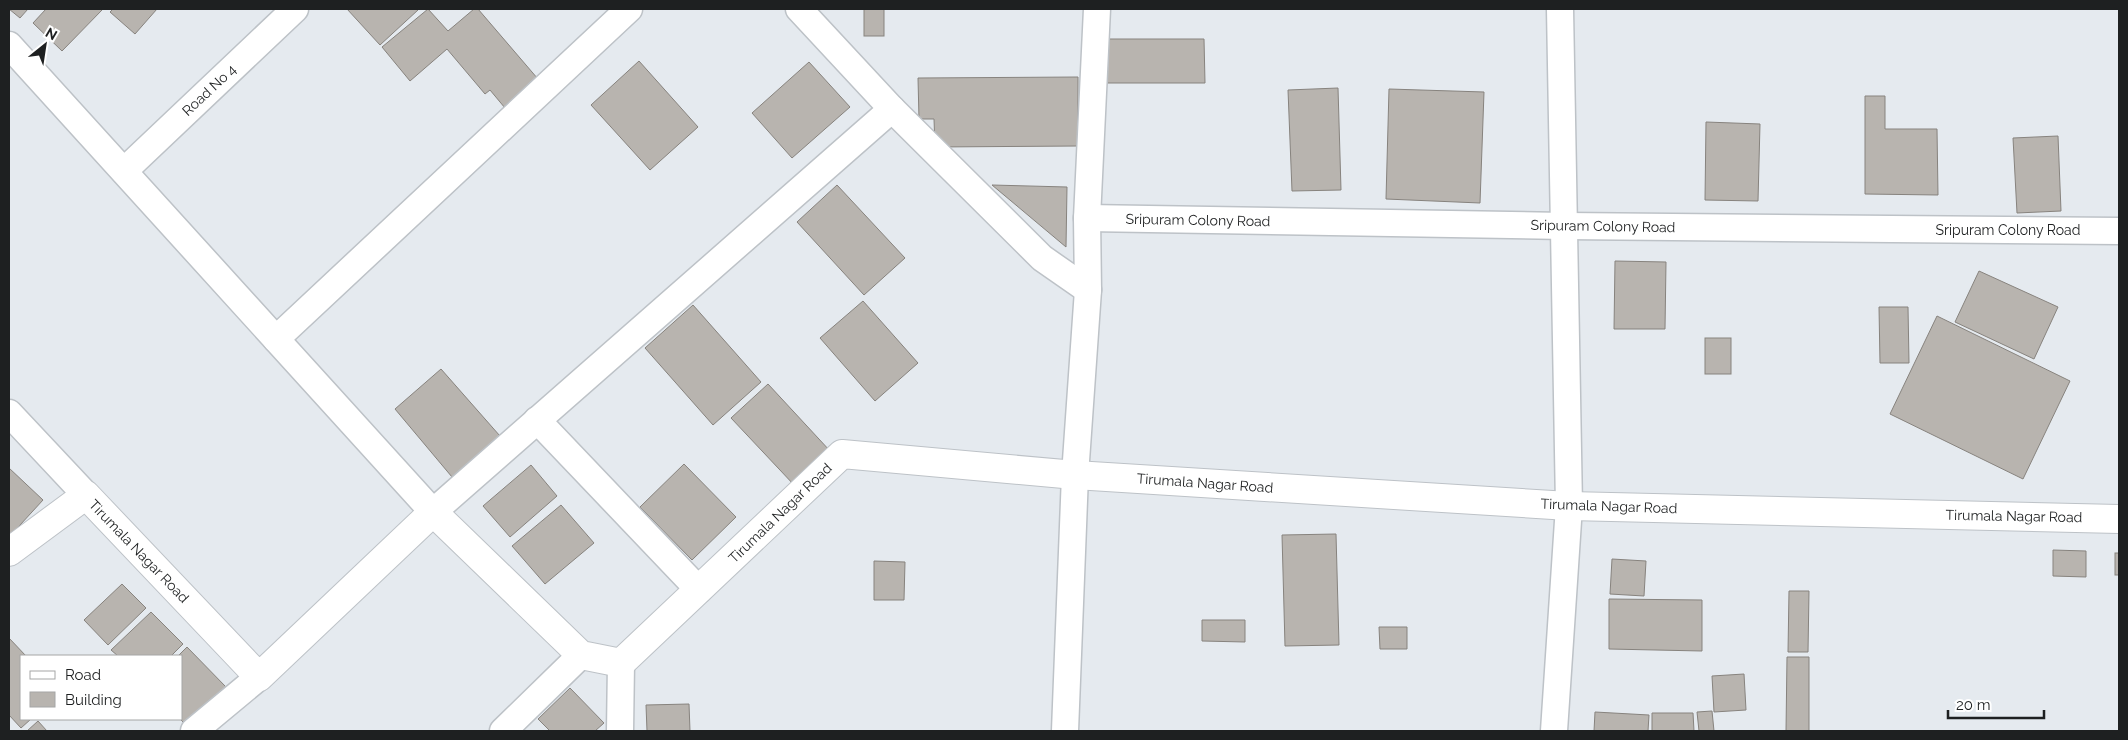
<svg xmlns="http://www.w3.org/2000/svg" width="2128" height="740" viewBox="0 0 2128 740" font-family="Raleway,sans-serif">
  <rect width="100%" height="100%" fill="#e5eaef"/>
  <g fill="#b8b4af" stroke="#87837e">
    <polygon points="9,9 28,9 20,18"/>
    <polygon points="46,9 101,9 102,10 62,51 33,23"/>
    <polygon points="113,9 157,9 135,34 110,12"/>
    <polygon points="347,9 416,9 418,10 380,45"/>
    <polygon points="428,9 448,31 474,9 478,9 544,86 510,114 490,90 485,94 447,49 410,81 382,47"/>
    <rect x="864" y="9" width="20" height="27"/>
    <polygon points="1107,39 1204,39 1205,83 1107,83"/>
    <polygon points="639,61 698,127 650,170 591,105"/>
    <polygon points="809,62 850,107 792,158 752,113"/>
    <polygon points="1078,77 1078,146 935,147 934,119 919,119 918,78"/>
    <polygon points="1338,88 1341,190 1292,191 1288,90"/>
    <polygon points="1389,89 1484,92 1480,203 1386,199"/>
    <polygon points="1865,96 1885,96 1885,129 1937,129 1938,195 1865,194"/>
    <polygon points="1706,122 1760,124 1758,201 1705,200"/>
    <polygon points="2058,136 2061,211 2017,213 2013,138"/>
    <polygon points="837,185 905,258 864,295 797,222"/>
    <polygon points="992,185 1067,187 1066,247"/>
    <polygon points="1615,261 1666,262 1665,329 1614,329"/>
    <polygon points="1979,271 2058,307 2034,359 1955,322"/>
    <polygon points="863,301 918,363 875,401 820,338"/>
    <polygon points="693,305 761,382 713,425 645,348"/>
    <polygon points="1879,307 1908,307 1909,363 1880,363"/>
    <polygon points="1937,316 2070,381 2023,479 1890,414"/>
    <rect x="1705" y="338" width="26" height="36"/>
    <polygon points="441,369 500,436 452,477 395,409"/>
    <polygon points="768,384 831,452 795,486 731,418"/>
    <polygon points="684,464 736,517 692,560 640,507"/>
    <polygon points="531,465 557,496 510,537 483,506"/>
    <polygon points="9,468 43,500 9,537"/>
    <polygon points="561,505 594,543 545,584 512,546"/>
    <polygon points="1336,534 1339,645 1285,646 1282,535"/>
    <polygon points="2053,550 2086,551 2086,577 2053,576"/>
    <rect x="2115" y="553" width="4" height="22"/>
    <polygon points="1612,559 1646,561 1644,596 1610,594"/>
    <polygon points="874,561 905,562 904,600 874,600"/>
    <polygon points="122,584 146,608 108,645 84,620"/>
    <polygon points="1789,591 1809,591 1808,652 1788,652"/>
    <polygon points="1609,599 1702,600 1702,651 1609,649"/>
    <polygon points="151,612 183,644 171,656 118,656 111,650"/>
    <polygon points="1202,620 1245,620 1245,642 1202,641"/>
    <polygon points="1379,627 1407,627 1407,649 1380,649"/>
    <polygon points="9,638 26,656 21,656 21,719 31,719 21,728 9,715"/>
    <polygon points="187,647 226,687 186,725 180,719 181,656 178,656"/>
    <polygon points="1787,657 1809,657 1809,731 1786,731"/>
    <polygon points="1744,674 1746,710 1714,712 1712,676"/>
    <polygon points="570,688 604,723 595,731 550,731 538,719"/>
    <polygon points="689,704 690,731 647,731 646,705"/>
    <polygon points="1712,711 1714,731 1699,731 1697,712"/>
    <polygon points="1595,712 1649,715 1648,731 1594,731"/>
    <polygon points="1652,713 1693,713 1694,731 1652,731"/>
    <polygon points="38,721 47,731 27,731"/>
  </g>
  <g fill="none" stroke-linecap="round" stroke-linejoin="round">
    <defs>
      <g id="street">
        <polyline points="799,9 892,109 1042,258 1088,290"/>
        <polyline points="9,45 433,512 892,109"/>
        <polyline points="124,171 295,9"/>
        <polyline points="1087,218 1565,226 2119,231"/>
        <polyline points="276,339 629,9"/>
        <polyline points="9,413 86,495"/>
        <polyline points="537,420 699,590"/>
        <polyline points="194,731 259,677"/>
        <polyline points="503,731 581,655"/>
        <polyline points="620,731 621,663"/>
        <polyline points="1065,731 1075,475 1088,290 1087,218 1097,9"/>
        <polyline points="1554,731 1569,506 1560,9"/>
      </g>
      <polyline id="secondary" points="9,552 86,495 259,677 433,512 581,655 621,663 842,454 1075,475 1569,506 2119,519"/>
    </defs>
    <use href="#street" stroke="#bdc2c7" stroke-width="29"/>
    <use href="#secondary" stroke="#bdc2c7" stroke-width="30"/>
    <use href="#street" stroke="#fff" stroke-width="26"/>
    <use href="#secondary" stroke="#fff" stroke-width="28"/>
  </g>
  <g text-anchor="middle" stroke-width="5" stroke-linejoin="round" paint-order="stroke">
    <g font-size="14" fill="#1e2021" stroke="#fff">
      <text transform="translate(209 90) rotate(-43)" y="5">Road No 4</text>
      <text transform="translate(1198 220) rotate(1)" y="5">Sripuram Colony Road</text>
      <text transform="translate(1603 226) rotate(1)" y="5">Sripuram Colony Road</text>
      <text x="2008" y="235">Sripuram Colony Road</text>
      <text transform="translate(1205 483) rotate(4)" y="5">Tirumala Nagar Road</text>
      <text transform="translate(1609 506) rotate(2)" y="5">Tirumala Nagar Road</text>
      <text transform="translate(780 513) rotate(-44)" y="5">Tirumala Nagar Road</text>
      <text transform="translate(2014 516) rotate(1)" y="5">Tirumala Nagar Road</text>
      <text transform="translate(139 551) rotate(46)" y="5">Tirumala Nagar Road</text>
    </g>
  </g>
  <rect width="2128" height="740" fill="none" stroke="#1e2021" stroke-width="20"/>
  <rect x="20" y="655" width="162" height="65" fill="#ffffff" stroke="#a5a6a6"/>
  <rect x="30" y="671" width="25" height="8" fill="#ffffff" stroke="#a5a6a6"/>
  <text x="65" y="680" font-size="15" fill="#1e2021">Road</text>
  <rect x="30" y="692" width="25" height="15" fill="#b8b4af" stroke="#a5a6a6"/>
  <text x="65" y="705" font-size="15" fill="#1e2021">Building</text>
  <g transform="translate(45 45) rotate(30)" stroke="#ffffff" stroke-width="4" paint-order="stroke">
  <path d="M0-4L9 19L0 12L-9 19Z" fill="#1e2021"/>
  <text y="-8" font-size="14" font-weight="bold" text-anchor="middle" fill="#1e2021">N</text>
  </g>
  <path d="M1948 710v8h96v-8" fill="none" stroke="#1e2021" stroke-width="2.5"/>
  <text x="1956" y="710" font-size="15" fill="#1e2021" stroke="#ffffff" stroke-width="4" paint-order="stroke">20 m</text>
</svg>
